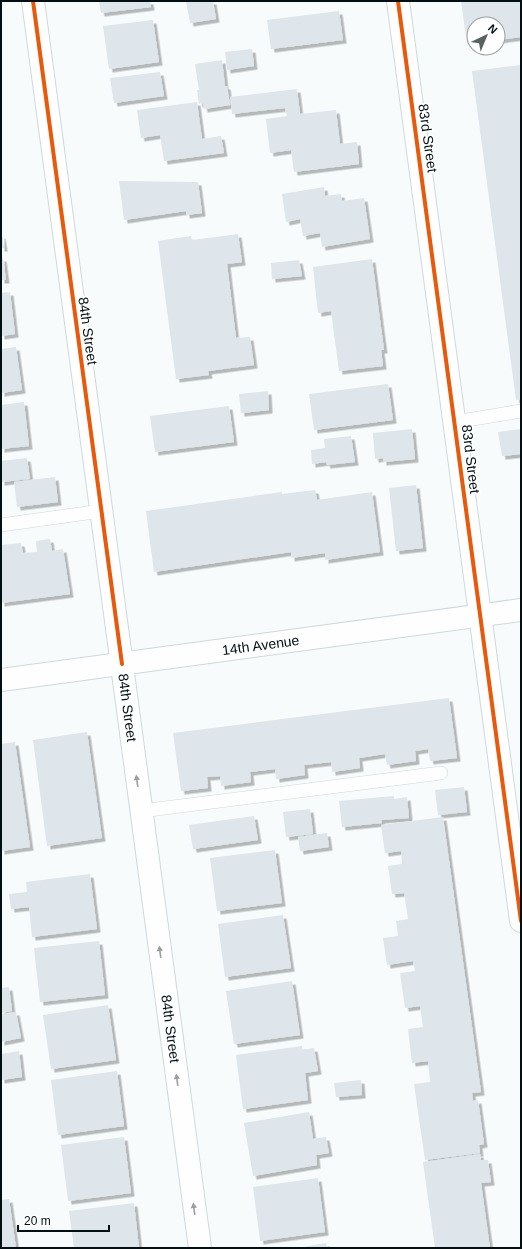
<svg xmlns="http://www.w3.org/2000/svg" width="522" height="1249" viewBox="0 0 522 1249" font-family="Arial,sans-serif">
  <defs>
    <filter id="shadow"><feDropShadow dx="3.5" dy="3.5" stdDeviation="0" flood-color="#0004"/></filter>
  </defs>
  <rect width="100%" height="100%" fill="#f7fbfc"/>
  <g fill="#dee5eb" filter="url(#shadow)">
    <polygon points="99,1 150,1 151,7 101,13"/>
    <polygon points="186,1 213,1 216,19 190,23"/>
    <polygon points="461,1 521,1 521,37 498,40 498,24 474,24 474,43 467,44"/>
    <polygon points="339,11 343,40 271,49 267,20"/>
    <polygon points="153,20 159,62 109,69 103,26"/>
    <polygon points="252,49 254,66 227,70 225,52"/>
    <polygon points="222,60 225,86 227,86 230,105 204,109 203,103 199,104 197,90 199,90 195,64"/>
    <polygon points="521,65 521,399 516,400 472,71"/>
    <polygon points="160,72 164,96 114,103 110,78"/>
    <polygon points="297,89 300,114 336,110 340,144 357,142 359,164 294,172 291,150 270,153 266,119 287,116 285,108 232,114 230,97"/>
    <polygon points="197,102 202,139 221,136 224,153 164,161 160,135 141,138 137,110"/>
    <polygon points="119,181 198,182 202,213 186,215 186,211 124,220"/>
    <polygon points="324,187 325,196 341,194 342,201 364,198 370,239 322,247 320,233 303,236 300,219 286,222 282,194"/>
    <polygon points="238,234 242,262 227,264 236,338 250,337 254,365 208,371 209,375 176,379 158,241 191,236 192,240"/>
    <polygon points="1,235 2,235 4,248 1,248"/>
    <polygon points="1,258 3,258 6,280 1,280"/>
    <polygon points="372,259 384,350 381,350 383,366 339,371 331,311 318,313 313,267"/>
    <polygon points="299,260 302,276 272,279 271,263"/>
    <polygon points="10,292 15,334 1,336 1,293"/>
    <polygon points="16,347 22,390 1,393 1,349"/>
    <polygon points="388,384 393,420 314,430 309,394"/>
    <polygon points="268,391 269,410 241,413 239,394"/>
    <polygon points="24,402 29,446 1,449 1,405"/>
    <polygon points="229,406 234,442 155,452 150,416"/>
    <polygon points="412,429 415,459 383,462 383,458 375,459 373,433"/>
    <polygon points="521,429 521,454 502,456 498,432"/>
    <polygon points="351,436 355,462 327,465 326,462 312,464 311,450 325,448 324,439"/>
    <polygon points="27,458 30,479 1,482 1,461"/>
    <polygon points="55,477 58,502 17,507 14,482"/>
    <polygon points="416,485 423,548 396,551 389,488"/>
    <polygon points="315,490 317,500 372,492 380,552 325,560 325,553 291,558 291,552 154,572 146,511 282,492 282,494"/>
    <polygon points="50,539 52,551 63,549 70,594 1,603 1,545 21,543 23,553 37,552 36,541"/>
    <polygon points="449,698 457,758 430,761 428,749 415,751 416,761 387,765 385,754 359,758 360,768 332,772 331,762 304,765 305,775 276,779 275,769 250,772 251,782 221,786 220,776 207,777 208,788 181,791 173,733"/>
    <polygon points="87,732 102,838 47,846 33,740"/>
    <polygon points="15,742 30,847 1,851 1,744"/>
    <polygon points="464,787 467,812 438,815 435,790"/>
    <polygon points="394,796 394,799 407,797 409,818 381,820 382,823 342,827 339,801"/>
    <polygon points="310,809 313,834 286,837 283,812"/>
    <polygon points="254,816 258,840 193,849 189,825"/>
    <polygon points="443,817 481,1092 472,1093 473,1101 478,1100 484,1144 479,1145 480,1153 425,1160 414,1084 430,1082 428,1061 412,1063 408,1029 423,1027 420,1006 405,1008 400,973 415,971 413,961 387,965 383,938 398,936 396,921 408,919 404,893 392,894 388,866 402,864 401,851 385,853 381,825"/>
    <polygon points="327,833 329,847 300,851 298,837"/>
    <polygon points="275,850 282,903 217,911 210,858"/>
    <polygon points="90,874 97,929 32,937 29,907 11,909 9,894 27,892 26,882"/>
    <polygon points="283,915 291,968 225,977 218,924"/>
    <polygon points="99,941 105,995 40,1002 34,948"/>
    <polygon points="292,981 300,1035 234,1044 226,991"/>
    <polygon points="9,987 12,1011 1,1013 1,988"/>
    <polygon points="108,1005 116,1060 51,1069 43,1015"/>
    <polygon points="16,1012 21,1038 1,1042 1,1014"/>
    <polygon points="302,1046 302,1050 314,1048 318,1071 305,1073 308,1100 243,1109 236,1055"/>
    <polygon points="19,1051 22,1077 1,1080 1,1054"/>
    <polygon points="117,1071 124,1126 58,1135 51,1080"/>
    <polygon points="361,1080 362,1095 336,1097 334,1083"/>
    <polygon points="309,1112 313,1139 326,1137 329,1153 316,1155 317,1165 253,1176 244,1123"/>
    <polygon points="124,1137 131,1193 68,1201 61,1145"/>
    <polygon points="480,1154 481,1160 488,1160 491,1182 481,1183 490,1248 435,1248 423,1162"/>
    <polygon points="318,1178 325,1232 260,1241 253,1187"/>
    <polygon points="9,1199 16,1248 1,1248 1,1200"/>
    <polygon points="134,1203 139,1248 74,1248 69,1211"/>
    <polygon points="326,1243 327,1248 303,1248 303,1247"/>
  </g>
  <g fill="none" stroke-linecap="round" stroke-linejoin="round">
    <defs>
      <g id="service">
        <polyline points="455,422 521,411"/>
        <polyline points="1,525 101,511"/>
        <polyline points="141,811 441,773"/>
      </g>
      <g id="minor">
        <path id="s1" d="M33,1L200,1248"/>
        <polyline points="398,1 521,921"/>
      </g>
      <g id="secondary">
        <path id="s2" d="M1,680L521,610"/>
      </g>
    </defs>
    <use href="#service" stroke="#ced9dc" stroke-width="14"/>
    <use href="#minor" stroke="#ced9dc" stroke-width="24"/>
    <use href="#secondary" stroke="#ced9dc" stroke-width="24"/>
    <use href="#service" stroke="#fefeff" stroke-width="13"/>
    <use href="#minor" stroke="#fefeff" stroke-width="22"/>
    <use href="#secondary" stroke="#fefeff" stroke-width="22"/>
    <defs>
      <g id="cycleway">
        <polyline points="33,1 122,664"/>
        <polyline points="398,1 521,921"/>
      </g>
    </defs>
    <use href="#cycleway" stroke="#fff" stroke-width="6"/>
    <use href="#cycleway" stroke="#e8590c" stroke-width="4"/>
  </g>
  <defs><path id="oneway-solid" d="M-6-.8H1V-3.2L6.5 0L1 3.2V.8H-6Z"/></defs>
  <g fill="#999fa1">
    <use href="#oneway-solid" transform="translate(137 781) rotate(-98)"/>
    <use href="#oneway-solid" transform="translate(160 952) rotate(-98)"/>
    <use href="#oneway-solid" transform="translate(177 1080) rotate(-98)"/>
    <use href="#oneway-solid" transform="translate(194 1209) rotate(-98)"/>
  </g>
  <g text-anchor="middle" stroke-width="3.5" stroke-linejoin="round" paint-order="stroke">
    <g font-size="14" fill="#021014" stroke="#fff">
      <text transform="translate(428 138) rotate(82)" y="5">83rd Street</text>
      <text transform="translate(88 331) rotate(82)" y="5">84th Street</text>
      <text transform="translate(471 459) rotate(83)" y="5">83rd Street</text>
      <text dy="5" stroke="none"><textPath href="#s2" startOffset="262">14th Avenue</textPath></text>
      <text dy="5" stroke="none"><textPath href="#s1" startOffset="713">84th Street</textPath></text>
      <text dy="5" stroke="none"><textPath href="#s1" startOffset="1037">84th Street</textPath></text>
    </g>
  </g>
  <rect width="522" height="1249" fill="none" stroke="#021014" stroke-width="4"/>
  <g transform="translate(486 36) rotate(44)"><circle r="19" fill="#ffffff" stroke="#9a9fa1"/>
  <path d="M0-3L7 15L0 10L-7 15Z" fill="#586265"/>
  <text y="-6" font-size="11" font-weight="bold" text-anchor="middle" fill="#021014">N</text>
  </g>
  <path d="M18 1225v6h91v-6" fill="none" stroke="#021014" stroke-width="2"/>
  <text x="24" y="1225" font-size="12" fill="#021014" stroke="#ffffff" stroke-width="3" paint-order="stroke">20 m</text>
</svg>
